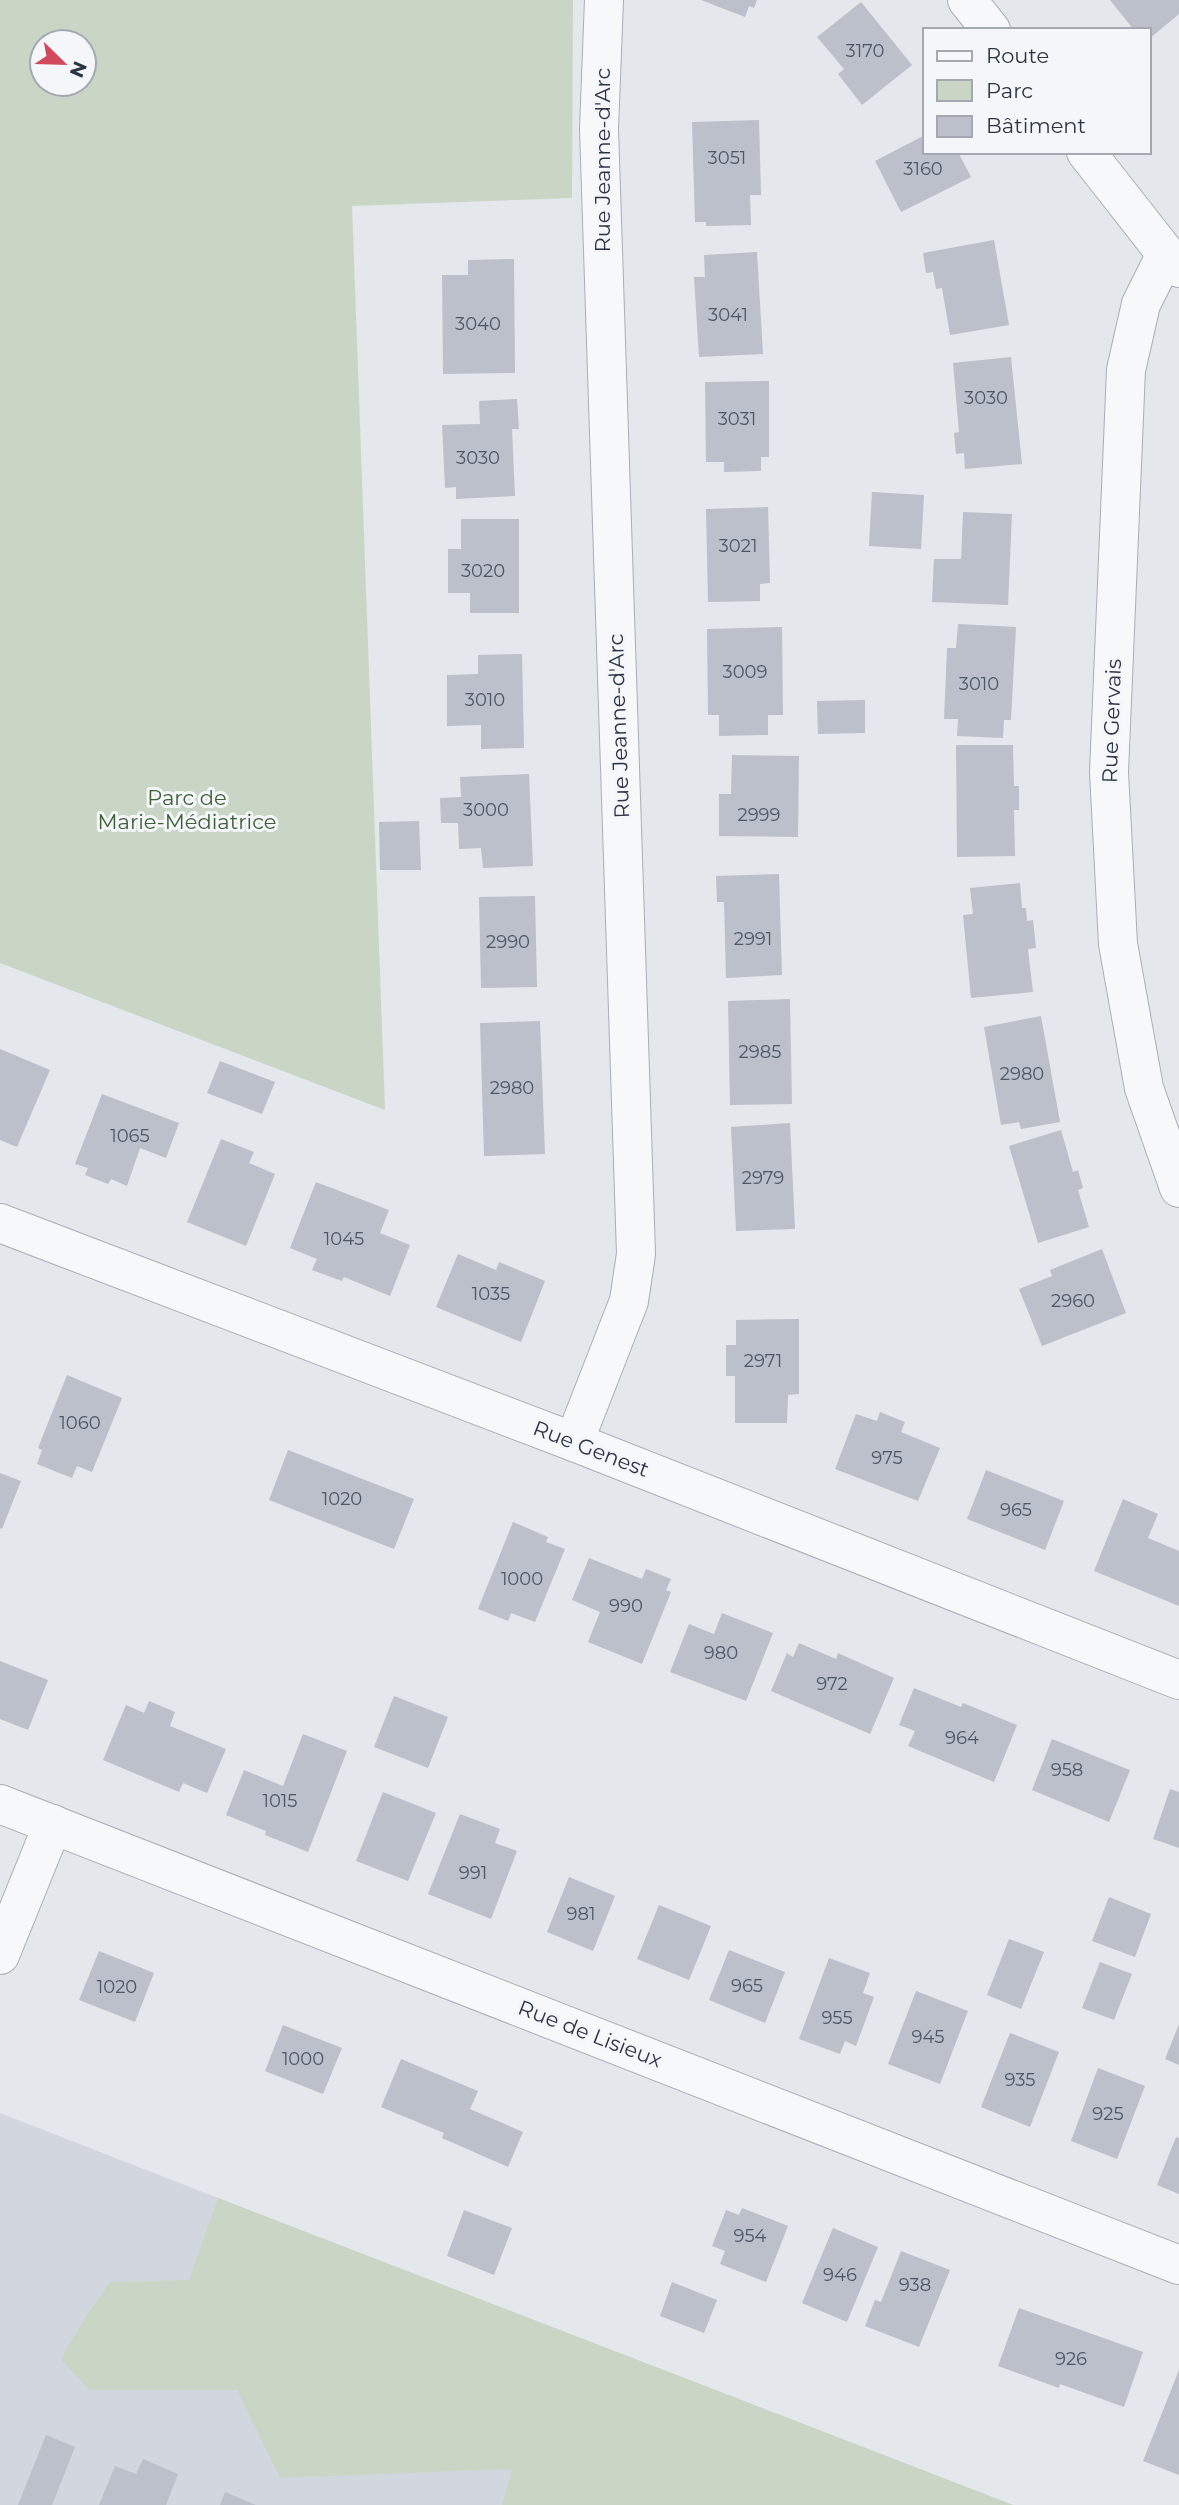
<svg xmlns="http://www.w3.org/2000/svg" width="1179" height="2505" viewBox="0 0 1179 2505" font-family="Montserrat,sans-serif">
  <rect width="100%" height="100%" fill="#e4e7ec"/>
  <polygon fill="#d2d6de" points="0,2113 218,2198 1013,2505 0,2505"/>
  <g fill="#c9d6c5" fill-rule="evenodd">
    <path d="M0,0H573L572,198L352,206L385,1110L0,963ZM42,42H84V84H42Z"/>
    <polygon points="218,2198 1013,2505 502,2505 512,2469 280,2478 237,2390 89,2390 61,2359 87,2315 110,2282 189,2280"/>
  </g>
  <g fill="#bbc0ca">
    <polygon points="701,0 757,0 754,8 749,6 745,17"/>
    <polygon points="1110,0 1179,0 1179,14 1149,39 1149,30 1134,30"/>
    <polygon points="861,2 912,65 862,105 838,74 844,69 817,37"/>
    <polygon points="759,120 761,195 750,195 751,225 706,226 706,222 695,222 692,122"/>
    <polygon points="925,135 925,152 958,152 971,177 901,212 875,161"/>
    <polygon points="994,240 1009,325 950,335 942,288 936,289 933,272 926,273 923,253"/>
    <polygon points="757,252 763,354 699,357 694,277 705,277 704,255"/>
    <polygon points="514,259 515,373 443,374 442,275 468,275 468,260"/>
    <polygon points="1011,357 1022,464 965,469 964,453 956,454 954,433 959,432 953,363"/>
    <polygon points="769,381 769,457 761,457 761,471 724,472 724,462 706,462 705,382"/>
    <polygon points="517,399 519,429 512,429 515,496 456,499 456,487 445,488 442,425 480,424 479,401"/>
    <polygon points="872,492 924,495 921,549 869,546"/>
    <polygon points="768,507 770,583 760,584 760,601 708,602 706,509"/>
    <polygon points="963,512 1012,514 1008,605 932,602 934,559 961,559"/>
    <polygon points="461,519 519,519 519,613 470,613 470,593 448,593 448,549 461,549"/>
    <polygon points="958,624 1016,627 1011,720 1004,720 1003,738 957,736 958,719 944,719 947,648 956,648"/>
    <polygon points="782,627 783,715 768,715 768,735 719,736 719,715 708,715 707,629"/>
    <polygon points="522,654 524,748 481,749 481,725 447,726 447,675 478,674 478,655"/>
    <polygon points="865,700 865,733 818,734 817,701"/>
    <polygon points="956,745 1013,745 1014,786 1019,786 1019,810 1014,810 1015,856 957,857"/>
    <polygon points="732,755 799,756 798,837 719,836 719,794 731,794"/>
    <polygon points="529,774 533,866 483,868 481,848 459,849 458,823 441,823 440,798 461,797 460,777"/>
    <polygon points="419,821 421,870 380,870 379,822"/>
    <polygon points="779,874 782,975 726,978 724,902 717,902 716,876"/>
    <polygon points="1020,883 1022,908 1026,908 1027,921 1033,920 1036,948 1028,949 1033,992 971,998 963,915 973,914 970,888"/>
    <polygon points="535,896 537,987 481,988 479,897"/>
    <polygon points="790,999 792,1104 730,1105 728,1001"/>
    <polygon points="1041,1016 1060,1122 1021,1129 1019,1122 1001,1125 984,1027"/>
    <polygon points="540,1021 545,1154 484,1156 480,1023"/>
    <polygon points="0,1049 50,1070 17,1147 0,1140"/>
    <polygon points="220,1061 275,1082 262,1114 207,1093"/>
    <polygon points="102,1094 179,1123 166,1158 140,1148 127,1186 111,1179 108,1184 85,1175 88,1168 75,1164"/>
    <polygon points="790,1123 795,1229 736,1231 731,1127"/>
    <polygon points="1061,1130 1073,1172 1078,1170 1083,1188 1078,1190 1089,1227 1038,1243 1009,1146"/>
    <polygon points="221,1139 254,1152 249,1163 275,1174 246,1246 187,1222"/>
    <polygon points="316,1182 389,1210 380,1233 410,1245 390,1296 344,1277 342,1281 312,1270 317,1259 290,1248"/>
    <polygon points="1102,1249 1126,1313 1042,1346 1019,1289 1052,1276 1050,1270"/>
    <polygon points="458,1254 496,1270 499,1262 545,1281 521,1342 436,1307"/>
    <polygon points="799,1319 799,1394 788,1395 787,1423 735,1423 735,1376 726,1376 726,1345 736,1345 736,1320"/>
    <polygon points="67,1375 122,1398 92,1472 77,1466 72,1478 37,1464 42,1450 38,1448"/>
    <polygon points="880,1412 905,1422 901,1432 940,1448 918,1501 835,1469 856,1414 877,1421"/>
    <polygon points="288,1450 414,1499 394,1549 269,1500"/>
    <polygon points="986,1470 1064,1501 1045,1550 967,1519"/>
    <polygon points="0,1473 21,1481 2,1529 0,1528"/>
    <polygon points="1123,1499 1158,1514 1148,1538 1179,1551 1179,1606 1094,1571"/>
    <polygon points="513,1522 548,1537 546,1542 565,1549 535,1622 511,1613 508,1621 478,1609"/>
    <polygon points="589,1558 642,1579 646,1569 671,1579 666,1590 671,1592 642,1664 588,1642 600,1612 572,1600"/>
    <polygon points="722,1613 773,1633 746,1701 670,1672 689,1624 714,1634"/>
    <polygon points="799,1643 836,1659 838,1653 894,1678 870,1734 771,1691 787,1653 793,1657"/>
    <polygon points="0,1661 48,1680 28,1730 0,1719"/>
    <polygon points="914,1688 961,1707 963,1703 1017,1725 994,1782 908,1746 915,1731 899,1725"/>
    <polygon points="394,1696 448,1717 428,1768 374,1747"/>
    <polygon points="149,1701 175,1712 170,1726 226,1749 207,1793 183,1783 179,1792 103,1760 126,1705 144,1713"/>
    <polygon points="303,1734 347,1751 308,1852 265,1835 266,1831 226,1815 244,1770 283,1786"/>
    <polygon points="1052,1739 1130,1770 1109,1822 1032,1790"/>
    <polygon points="1170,1789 1179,1792 1179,1848 1153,1839"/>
    <polygon points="383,1792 436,1813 408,1881 356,1861"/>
    <polygon points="460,1814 500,1829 495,1843 517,1851 491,1919 428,1894"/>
    <polygon points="569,1877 615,1896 593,1951 547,1932"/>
    <polygon points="1109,1897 1151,1914 1135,1957 1092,1941"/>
    <polygon points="659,1905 711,1926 689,1980 637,1959"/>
    <polygon points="1009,1939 1044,1952 1021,2009 987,1995"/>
    <polygon points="729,1950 785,1972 765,2023 709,2000"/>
    <polygon points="99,1951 154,1973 135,2022 79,2000"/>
    <polygon points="829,1958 870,1973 863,1993 874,1997 856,2046 845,2041 840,2054 799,2039"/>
    <polygon points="1100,1962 1132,1974 1114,2020 1082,2008"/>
    <polygon points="916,1991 968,2011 940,2084 888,2064"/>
    <polygon points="1179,2024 1179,2065 1165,2059"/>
    <polygon points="283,2025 342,2048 323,2094 265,2071"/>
    <polygon points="1010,2033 1059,2052 1030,2127 981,2107"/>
    <polygon points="401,2059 478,2091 470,2109 523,2132 508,2167 442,2138 444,2133 381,2107"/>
    <polygon points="1098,2068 1145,2086 1117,2159 1071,2141"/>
    <polygon points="1176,2137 1179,2138 1179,2194 1157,2185"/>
    <polygon points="742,2208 788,2226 766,2282 720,2264 725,2251 712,2246 726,2210 739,2215"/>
    <polygon points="464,2210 512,2228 494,2275 447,2256"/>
    <polygon points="833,2228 878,2247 847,2322 802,2303"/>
    <polygon points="901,2251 950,2270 919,2347 865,2326 875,2300 881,2302"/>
    <polygon points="672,2282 717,2300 704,2333 660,2316"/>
    <polygon points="1019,2308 1143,2352 1124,2407 1060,2384 1059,2388 998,2366"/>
    <polygon points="1179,2370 1179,2475 1143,2461"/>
    <polygon points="46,2435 75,2447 52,2505 18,2505"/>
    <polygon points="143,2459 178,2474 166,2505 99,2505 115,2466 136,2474"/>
    <polygon points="225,2492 256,2505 220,2505"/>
  </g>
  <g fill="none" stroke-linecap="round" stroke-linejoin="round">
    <defs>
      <g id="minor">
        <polyline points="967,0 991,30"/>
        <polyline points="1086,152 1166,254 1179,268"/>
        <polyline points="1166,254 1141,304 1126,370 1109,772 1118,944 1144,1088 1179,1188"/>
        <polyline points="0,1223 574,1442 1179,1680"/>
        <polyline points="574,1442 629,1301 636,1254 599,129 604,0"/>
        <polyline points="0,1804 1179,2265"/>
        <polyline points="0,1955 53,1824"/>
      </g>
    </defs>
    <use href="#minor" stroke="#a9aeb7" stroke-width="40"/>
    <use href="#minor" stroke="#f7f8fa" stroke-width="38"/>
  </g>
  <g text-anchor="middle" stroke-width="6" stroke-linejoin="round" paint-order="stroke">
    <g font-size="18" fill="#4f5766">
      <text x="865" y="57">3170</text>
      <text x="727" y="164">3051</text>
      <text x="923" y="175">3160</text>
      <text x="728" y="321">3041</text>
      <text x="478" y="330">3040</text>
      <text x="986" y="404">3030</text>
      <text x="737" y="425">3031</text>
      <text x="478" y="464">3030</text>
      <text x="738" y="552">3021</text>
      <text x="483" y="577">3020</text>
      <text x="745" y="678">3009</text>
      <text x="979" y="690">3010</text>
      <text x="485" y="706">3010</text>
      <text x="486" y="816">3000</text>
      <text x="759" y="821">2999</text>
      <text x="753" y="945">2991</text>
      <text x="508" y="948">2990</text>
      <text x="760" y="1058">2985</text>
      <text x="1022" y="1080">2980</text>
      <text x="512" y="1094">2980</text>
      <text x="130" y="1142">1065</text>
      <text x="763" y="1184">2979</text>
      <text x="344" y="1245">1045</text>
      <text x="491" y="1300">1035</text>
      <text x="1073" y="1307">2960</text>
      <text x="763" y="1367">2971</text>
      <text x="80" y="1429">1060</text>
      <text x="887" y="1464">975</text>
      <text x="342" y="1505">1020</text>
      <text x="1016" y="1516">965</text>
      <text x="522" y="1585">1000</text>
      <text x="626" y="1612">990</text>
      <text x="721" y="1659">980</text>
      <text x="832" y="1690">972</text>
      <text x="962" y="1744">964</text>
      <text x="1067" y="1776">958</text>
      <text x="280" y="1807">1015</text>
      <text x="473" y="1879">991</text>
      <text x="581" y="1920">981</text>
      <text x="747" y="1992">965</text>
      <text x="117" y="1993">1020</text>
      <text x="837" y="2024">955</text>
      <text x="928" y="2043">945</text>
      <text x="303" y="2065">1000</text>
      <text x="1020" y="2086">935</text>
      <text x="1108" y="2120">925</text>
      <text x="750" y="2242">954</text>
      <text x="840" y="2281">946</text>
      <text x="915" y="2291">938</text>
      <text x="1071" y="2365">926</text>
    </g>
    <g font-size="21" fill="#2b3445" stroke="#f4f6f9">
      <text transform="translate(603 160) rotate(-90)" y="7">Rue Jeanne-d'Arc</text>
      <text transform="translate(1112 721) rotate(-88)" y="7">Rue Gervais</text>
      <text transform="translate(619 726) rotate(-92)" y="7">Rue Jeanne-d'Arc</text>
      <text transform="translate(591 1449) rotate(21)" y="7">Rue Genest</text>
      <text transform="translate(590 2034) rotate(21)" y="7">Rue de Lisieux</text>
    </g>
    <g font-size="21" fill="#3f6138" stroke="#f4f6f9">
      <text x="187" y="805">Parc de<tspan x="187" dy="24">Marie-Médiatrice</tspan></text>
    </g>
  </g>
  <rect x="923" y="28" width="228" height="126" fill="#f4f6f9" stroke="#a4a8b1" stroke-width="2"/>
  <rect x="937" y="51" width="35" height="10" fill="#f7f8fa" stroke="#a4a8b1" stroke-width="2"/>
  <text x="986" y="63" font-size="21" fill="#2b3445">Route</text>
  <rect x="937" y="80" width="35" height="21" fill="#c9d6c5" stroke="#a4a8b1" stroke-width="2"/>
  <text x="986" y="98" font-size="21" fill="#2b3445">Parc</text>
  <rect x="937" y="116" width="35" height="21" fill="#bbc0ca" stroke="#a4a8b1" stroke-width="2"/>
  <text x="986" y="133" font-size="21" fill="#2b3445">Bâtiment</text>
  <g transform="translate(63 63) rotate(113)"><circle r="33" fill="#f4f6f9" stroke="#a4a8b1" stroke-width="2"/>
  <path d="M0-5L12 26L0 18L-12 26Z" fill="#d1495b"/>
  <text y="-10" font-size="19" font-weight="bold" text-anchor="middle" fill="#2b3445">N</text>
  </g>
</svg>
